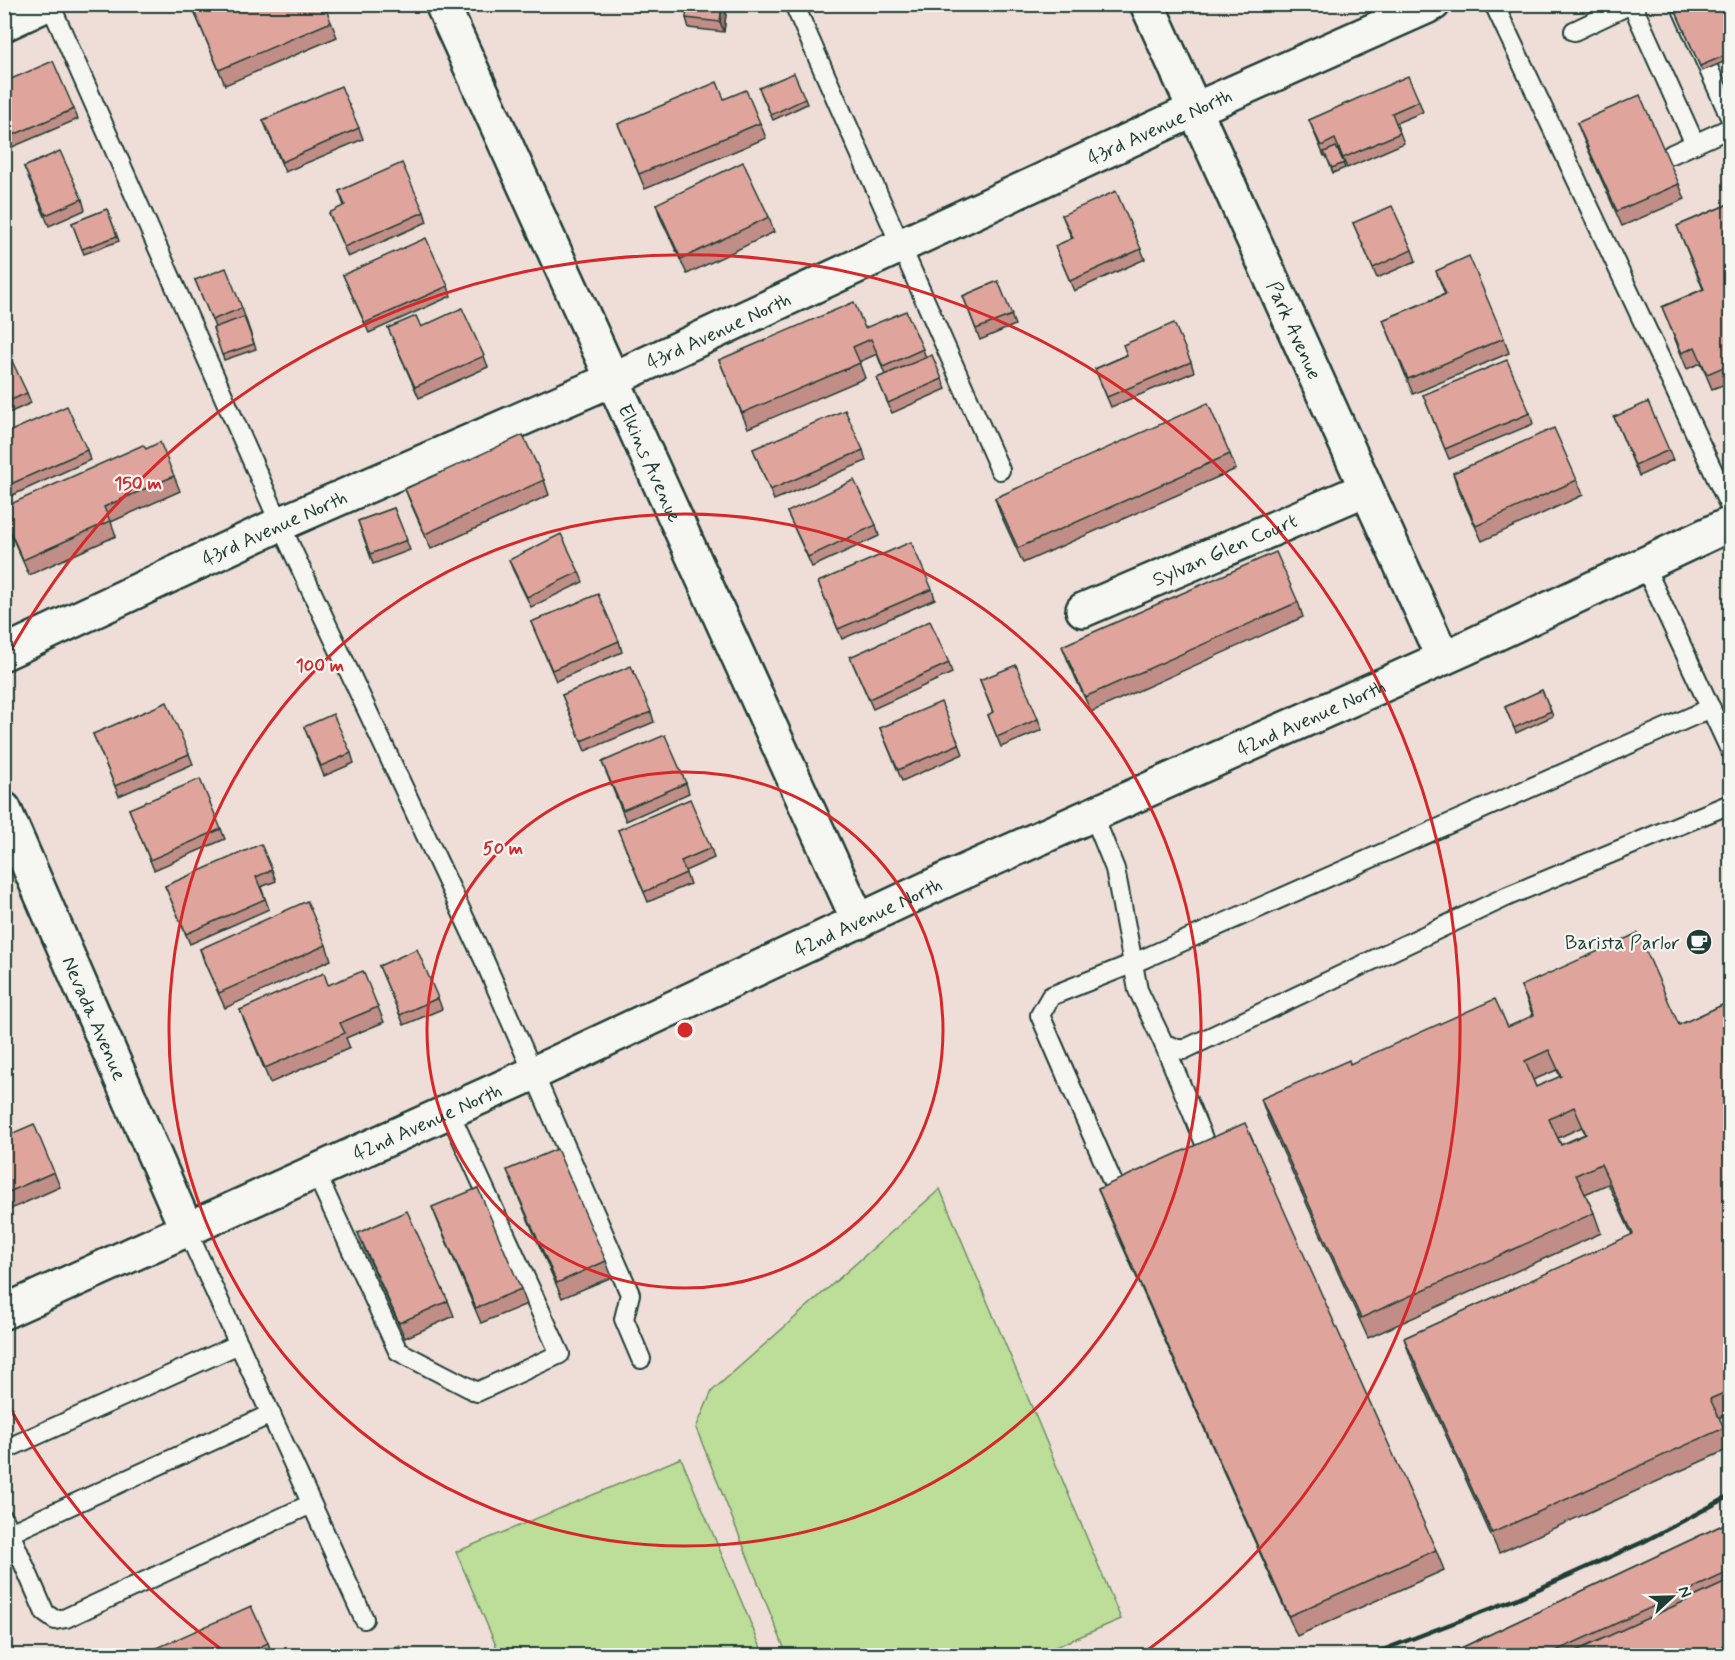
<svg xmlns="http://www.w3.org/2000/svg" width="1735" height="1660" viewBox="0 0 1735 1660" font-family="Mynerve,sans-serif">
  <rect width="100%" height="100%" fill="#efded8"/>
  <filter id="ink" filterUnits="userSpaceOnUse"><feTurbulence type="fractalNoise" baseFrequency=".0167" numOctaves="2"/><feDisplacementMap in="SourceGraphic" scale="12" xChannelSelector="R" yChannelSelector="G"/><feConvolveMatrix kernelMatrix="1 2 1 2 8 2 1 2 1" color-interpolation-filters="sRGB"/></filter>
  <g filter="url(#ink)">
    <g fill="#bcde98" stroke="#6e8e66" stroke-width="1.5">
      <polygon points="940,1189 1121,1619 1037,1655 787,1655 696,1428 712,1391"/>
      <polygon points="681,1458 764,1655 500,1655 456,1552"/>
      <polygon points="400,1646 404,1655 377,1655"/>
    </g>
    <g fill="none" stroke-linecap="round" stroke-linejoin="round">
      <defs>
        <g id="lane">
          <polyline points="50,4 280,524 485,962 630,1294 624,1319 641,1359"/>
          <polyline points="794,4 1000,470"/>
          <polyline points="1494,4 1730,507"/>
          <polyline points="1632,4 1695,144"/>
          <polyline points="1680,4 1730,117"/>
          <polyline points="1574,31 1631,4"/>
          <polyline points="1672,154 1730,128"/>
          <polyline points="1644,565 1730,750"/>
          <polyline points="1093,814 1115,869 1138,990 1164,1044 1183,1050 1508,896 1730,804"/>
          <polyline points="1164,1044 1204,1141"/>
          <polyline points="315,1171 398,1351 477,1392 560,1354 449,1111"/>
          <polyline points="1113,1183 1040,1015 1051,996 1134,963 1711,708"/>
          <polyline points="186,1228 364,1619"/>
          <polyline points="4,1450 239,1344"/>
          <polyline points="4,1519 45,1613 55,1620 66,1618 311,1504"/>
          <polyline points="10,1533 271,1414"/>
        </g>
        <g id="street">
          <path id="s1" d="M442,4L859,922"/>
          <path id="s2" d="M1147,4L1443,658"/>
          <polyline points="4,24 47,4"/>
          <path id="s3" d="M1083,610L1366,489"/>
          <path id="s4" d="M4,653L280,524L611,380L1194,110L1433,4"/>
          <path id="s5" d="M4,809L186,1228"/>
          <path id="s6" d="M4,1312L532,1074L950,878L1466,648L1730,524"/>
        </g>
      </defs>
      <use href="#lane" stroke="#1f3d34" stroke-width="22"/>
      <use href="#street" stroke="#1f3d34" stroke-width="38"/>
      <use href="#lane" stroke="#f6f6f2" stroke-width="18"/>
      <use href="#street" stroke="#f6f6f2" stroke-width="33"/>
      <polyline stroke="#1f3d34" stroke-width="4.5" points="1367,1656 1516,1599 1643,1542 1730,1496"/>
    </g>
    <g fill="#c08e86" stroke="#1f3d34" stroke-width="1.5" fill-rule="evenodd">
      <polygon points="727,4 724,32 689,28 686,18"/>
      <polygon points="1731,4 1731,59 1702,71 1676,12"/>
      <polygon points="194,11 331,22 337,37 225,85"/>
      <polygon points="4,82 74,109 78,119 10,148 4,135"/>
      <polygon points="761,93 805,99 807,104 773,120"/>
      <polygon points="724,99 760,123 766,138 645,189 618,124"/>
      <polygon points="1419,101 1423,112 1396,123 1404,143 1347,168 1339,149 1338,150 1345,168 1333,173 1326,155 1324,156 1309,120"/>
      <polygon points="263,120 359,128 363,139 285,172"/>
      <polygon points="1577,123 1679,184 1685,199 1622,226 1583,138"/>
      <polygon points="24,167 82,199 85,210 49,226"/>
      <polygon points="339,191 424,212 427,222 348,257 329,213 344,206"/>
      <polygon points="1731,203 1731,382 1712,389 1701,363 1687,369 1662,307 1703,289 1677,226"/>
      <polygon points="656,204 769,217 774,232 687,274 661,219"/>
      <polygon points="107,209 119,241 84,254 72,223"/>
      <polygon points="1062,215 1141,249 1145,259 1074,291 1055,246 1072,239"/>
      <polygon points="1353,223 1412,250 1416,261 1377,278"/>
      <polygon points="1436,271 1504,338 1509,353 1413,394 1383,320 1445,294"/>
      <polygon points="343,275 448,286 451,296 369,333"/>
      <polygon points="195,280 242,308 256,349 224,360 213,328 215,327"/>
      <polygon points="998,281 1015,325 980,340 963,296"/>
      <polygon points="421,327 484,356 488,367 419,398 388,328"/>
      <polygon points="865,328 923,349 926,358 942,379 946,389 892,413 877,378 885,375 877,354 859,362 865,378 748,428 719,360"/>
      <polygon points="4,349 27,393 31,403 4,415"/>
      <polygon points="1126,355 1191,362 1194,372 1111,407 1095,369"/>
      <polygon points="1423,395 1530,413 1533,424 1449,459"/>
      <polygon points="1614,417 1669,450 1673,460 1639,476"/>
      <polygon points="4,434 87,450 90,460 4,499"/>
      <polygon points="146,449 174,476 180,491 111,522 116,536 29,575 4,519 4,507"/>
      <polygon points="753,449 863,450 866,461 774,500"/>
      <polygon points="1230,454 1236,469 1023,563 1000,513 995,498"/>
      <polygon points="1453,473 1577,480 1583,495 1482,541 1458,489"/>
      <polygon points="544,480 549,495 431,549 411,504 405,489"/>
      <polygon points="394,508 410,550 373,564 358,521"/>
      <polygon points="787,512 876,525 879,536 812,567"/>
      <polygon points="509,560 579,572 583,582 531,607 513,570"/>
      <polygon points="818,582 932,589 935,599 842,639"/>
      <polygon points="1298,602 1303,617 1091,712 1068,661 1062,646"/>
      <polygon points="531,622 619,641 622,652 556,681"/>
      <polygon points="850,657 949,663 952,673 873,709"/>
      <polygon points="980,680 1038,719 1042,730 1001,747 988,715 993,713"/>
      <polygon points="1542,690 1553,716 1516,733 1505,707"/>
      <polygon points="562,695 651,712 654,722 585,751"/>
      <polygon points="304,727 351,753 354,763 324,776"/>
      <polygon points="880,728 959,744 963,754 902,781"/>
      <polygon points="93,734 189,754 193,764 119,796"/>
      <polygon points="602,762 686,783 689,793 626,821"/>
      <polygon points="129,809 221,829 225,839 154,870"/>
      <polygon points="618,830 711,848 714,858 685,871 690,884 648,902"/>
      <polygon points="272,870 276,881 261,887 269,909 190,944 165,886"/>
      <polygon points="326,945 331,960 225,1008 205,964 200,949"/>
      <polygon points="379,966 438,998 442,1009 404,1025"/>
      <polygon points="328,985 378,1007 384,1022 346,1038 350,1048 270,1083 240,1010"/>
      <path d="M1521,986L1679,1025L1731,1001V1412L1719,1418L1724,1428L1731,1448L1499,1553L1411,1358L1404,1338L1632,1235L1608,1184L1585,1194L1594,1213L1601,1233L1368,1338L1268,1119L1261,1099L1350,1064L1508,1027L1533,1016ZM1557,1070L1560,1077L1536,1087L1533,1080ZM1582,1127L1585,1134L1561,1145L1558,1138Z"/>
      <polygon points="4,1137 54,1172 60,1187 4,1212"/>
      <polygon points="507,1170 606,1261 612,1277 562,1298 513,1185"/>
      <polygon points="1098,1189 1436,1550 1444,1570 1297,1636 1106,1209"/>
      <polygon points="432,1207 521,1289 527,1304 481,1323 438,1222"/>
      <polygon points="358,1233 448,1301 454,1316 405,1338 364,1248"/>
      <polygon points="1731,1521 1731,1656 1444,1656"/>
      <polygon points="268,1643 272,1653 267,1656 160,1656 157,1648"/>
    </g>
    <polygon fill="#9c746d" stroke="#1f3d34" stroke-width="1.5" points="722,4 727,4 724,32 720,22"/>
    <g fill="#dfa59c" stroke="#1f3d34" stroke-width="1.5" fill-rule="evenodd">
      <polygon points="210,4 324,4 331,22 219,70 194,11"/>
      <polygon points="687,4 722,4 720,22 686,18"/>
      <polygon points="1679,4 1731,4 1731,53 1700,66 1674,7"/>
      <polygon points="53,61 74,109 6,138 4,134 4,82"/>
      <polygon points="794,73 805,99 771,115 759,88"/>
      <polygon points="1408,76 1419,101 1392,113 1400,133 1343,158 1335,139 1321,146 1309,120"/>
      <polygon points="717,82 724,99 746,90 760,123 639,174 618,124"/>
      <polygon points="341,86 359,128 282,162 263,120"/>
      <polygon points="1640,95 1679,184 1617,211 1577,123"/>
      <polygon points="1336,147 1344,163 1332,168 1324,152"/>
      <polygon points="60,151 82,199 46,215 24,167"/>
      <polygon points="743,162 769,217 681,259 656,204"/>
      <polygon points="402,163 424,212 344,247 329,213 345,205 339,191"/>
      <polygon points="1116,191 1141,249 1070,281 1055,246 1073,238 1062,215"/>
      <polygon points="1731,203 1731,364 1707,374 1695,347 1682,353 1662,307 1704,289 1677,226"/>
      <polygon points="1392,206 1412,250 1373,268 1353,223"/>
      <polygon points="107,209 117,236 82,249 72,223"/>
      <polygon points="426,238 448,286 365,323 343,275"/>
      <polygon points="1469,256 1504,338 1408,379 1383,320 1446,294 1436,271"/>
      <polygon points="226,268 242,308 212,320 195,280"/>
      <polygon points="998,281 1012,315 976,329 963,296"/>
      <polygon points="854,302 865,328 906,311 923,349 883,367 871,339 853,347 860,363 742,413 719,360"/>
      <polygon points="462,308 484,356 415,387 388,328 416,316 421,327"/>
      <polygon points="244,317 254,344 222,355 213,328"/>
      <polygon points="1174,323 1191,362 1107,397 1095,369 1127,355 1123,345"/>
      <polygon points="6,348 27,393 4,403 4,349"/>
      <polygon points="932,355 942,379 888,403 877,378"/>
      <polygon points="1507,360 1530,413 1445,449 1423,395"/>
      <polygon points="1648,402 1669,450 1635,465 1614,417"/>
      <polygon points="1208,403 1230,454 1018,548 995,498"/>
      <polygon points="67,406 87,450 4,487 4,434"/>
      <polygon points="845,410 863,450 770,490 753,449"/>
      <polygon points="1554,428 1577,480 1476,526 1453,473"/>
      <polygon points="523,435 544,480 425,534 405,489"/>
      <polygon points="160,442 174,476 104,507 110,521 23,560 4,518 4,507 143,445 146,449"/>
      <polygon points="854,480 876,525 808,557 787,512"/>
      <polygon points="394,508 407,540 370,554 358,521"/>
      <polygon points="561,534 579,572 527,597 509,560"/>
      <polygon points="911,542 932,589 838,629 818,582"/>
      <polygon points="1276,552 1298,602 1085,697 1062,646"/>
      <polygon points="598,594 619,641 552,670 531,622"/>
      <polygon points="930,621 949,663 869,699 850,657"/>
      <polygon points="1016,665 1038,719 997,737 988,715 993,712 980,680"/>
      <polygon points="631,666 651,712 581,741 562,695"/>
      <polygon points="1542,690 1551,711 1514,728 1505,707"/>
      <polygon points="167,702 189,754 115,786 93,734"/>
      <polygon points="941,702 959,744 898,770 880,728"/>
      <polygon points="333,714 351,753 321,766 304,727"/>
      <polygon points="665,735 686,783 623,810 602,762"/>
      <polygon points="200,779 221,829 150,860 129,809"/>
      <polygon points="690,799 711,848 681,861 686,873 644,892 618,830"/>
      <polygon points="261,844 272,870 256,877 265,899 186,934 165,886"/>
      <polygon points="307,901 326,945 219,993 200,949"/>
      <path d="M1638,933L1679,1025L1731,1001V1390L1710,1399L1724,1428L1492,1533L1404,1338L1633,1234L1601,1164L1576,1175L1594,1213L1361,1318L1261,1099L1349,1060L1350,1064L1495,999L1508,1027L1534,1015L1521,986ZM1549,1050L1561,1076L1536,1087L1525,1061ZM1574,1107L1586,1134L1561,1145L1549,1119Z"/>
      <polygon points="417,949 438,998 400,1015 379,966"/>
      <polygon points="363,971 378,1007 340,1023 345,1033 265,1068 240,1010 324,973 328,985"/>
      <polygon points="1245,1123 1436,1550 1289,1616 1098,1189"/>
      <polygon points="34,1124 54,1172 4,1194 4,1137"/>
      <polygon points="557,1149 606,1261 557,1283 507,1170"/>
      <polygon points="478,1188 521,1289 476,1308 432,1207"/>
      <polygon points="407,1211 448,1301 399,1323 358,1233"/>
      <polygon points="1731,1521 1731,1571 1545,1656 1444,1656"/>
      <polygon points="1731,1580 1731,1656 1565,1656"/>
      <polygon points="251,1606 268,1643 240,1656 161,1656 157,1648"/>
    </g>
  </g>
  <g fill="none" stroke="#d62828" stroke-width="3">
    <circle cx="685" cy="1030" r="258"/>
    <circle cx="685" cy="1030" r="516"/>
    <path d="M225 1652A774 774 0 0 1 5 1399M5 661A774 774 0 1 1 1145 1652"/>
  </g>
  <defs>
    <symbol id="cafe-disc" viewBox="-11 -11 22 22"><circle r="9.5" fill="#1f3d34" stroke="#f6f6f2"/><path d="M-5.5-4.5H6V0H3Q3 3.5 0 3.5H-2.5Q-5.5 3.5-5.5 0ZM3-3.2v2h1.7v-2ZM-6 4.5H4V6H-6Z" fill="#fff"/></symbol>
  </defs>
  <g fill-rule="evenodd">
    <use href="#cafe-disc" x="1684" y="927" width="30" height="30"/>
  </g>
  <g text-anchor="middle" stroke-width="4.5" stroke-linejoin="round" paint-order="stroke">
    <g font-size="20" fill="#1f3d34" stroke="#f6f6f2">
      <text dy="7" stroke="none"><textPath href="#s4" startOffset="1270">43rd Avenue North</textPath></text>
      <text dy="7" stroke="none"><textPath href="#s4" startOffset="784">43rd Avenue North</textPath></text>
      <text dy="7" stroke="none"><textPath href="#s2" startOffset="358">Park Avenue</textPath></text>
      <text dy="7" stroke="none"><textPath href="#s1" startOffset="504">Elkins Avenue</textPath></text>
      <text dy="7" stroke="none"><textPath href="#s4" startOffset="298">43rd Avenue North</textPath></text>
      <text dy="7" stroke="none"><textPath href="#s3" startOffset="154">Sylvan Glen Court</textPath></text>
      <text dy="7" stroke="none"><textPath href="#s6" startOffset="1436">42nd Avenue North</textPath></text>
      <text dy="7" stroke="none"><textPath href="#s6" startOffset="950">42nd Avenue North</textPath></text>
      <text dy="7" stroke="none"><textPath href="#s5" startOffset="228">Nevada Avenue</textPath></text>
      <text dy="7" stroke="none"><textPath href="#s6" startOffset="464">42nd Avenue North</textPath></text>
    </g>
    <g font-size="20" fill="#1f3d34" stroke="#f6f6f2" text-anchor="end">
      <text x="1680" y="949">Barista Parlor</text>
    </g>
  </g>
  <circle cx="685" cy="1030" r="9" fill="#d62828" stroke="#f6f6f2" stroke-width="3"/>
  <g font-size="18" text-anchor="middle" font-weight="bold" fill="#d62828" stroke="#f6f6f2" stroke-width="4.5" stroke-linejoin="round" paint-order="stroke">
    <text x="138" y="489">150 m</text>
    <text x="320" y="671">100 m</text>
    <text x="503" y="854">50 m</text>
  </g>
  <rect width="1735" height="1660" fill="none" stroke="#f6f6f2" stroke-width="24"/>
  <rect x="12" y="12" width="1711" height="1636" fill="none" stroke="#1f3d34" stroke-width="2" filter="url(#ink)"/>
  <g transform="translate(1672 1597) rotate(68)" stroke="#f6f6f2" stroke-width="4.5" paint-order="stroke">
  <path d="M0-4.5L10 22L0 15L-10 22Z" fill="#1f3d34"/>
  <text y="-9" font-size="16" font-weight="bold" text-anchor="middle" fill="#1f3d34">N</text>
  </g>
</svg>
